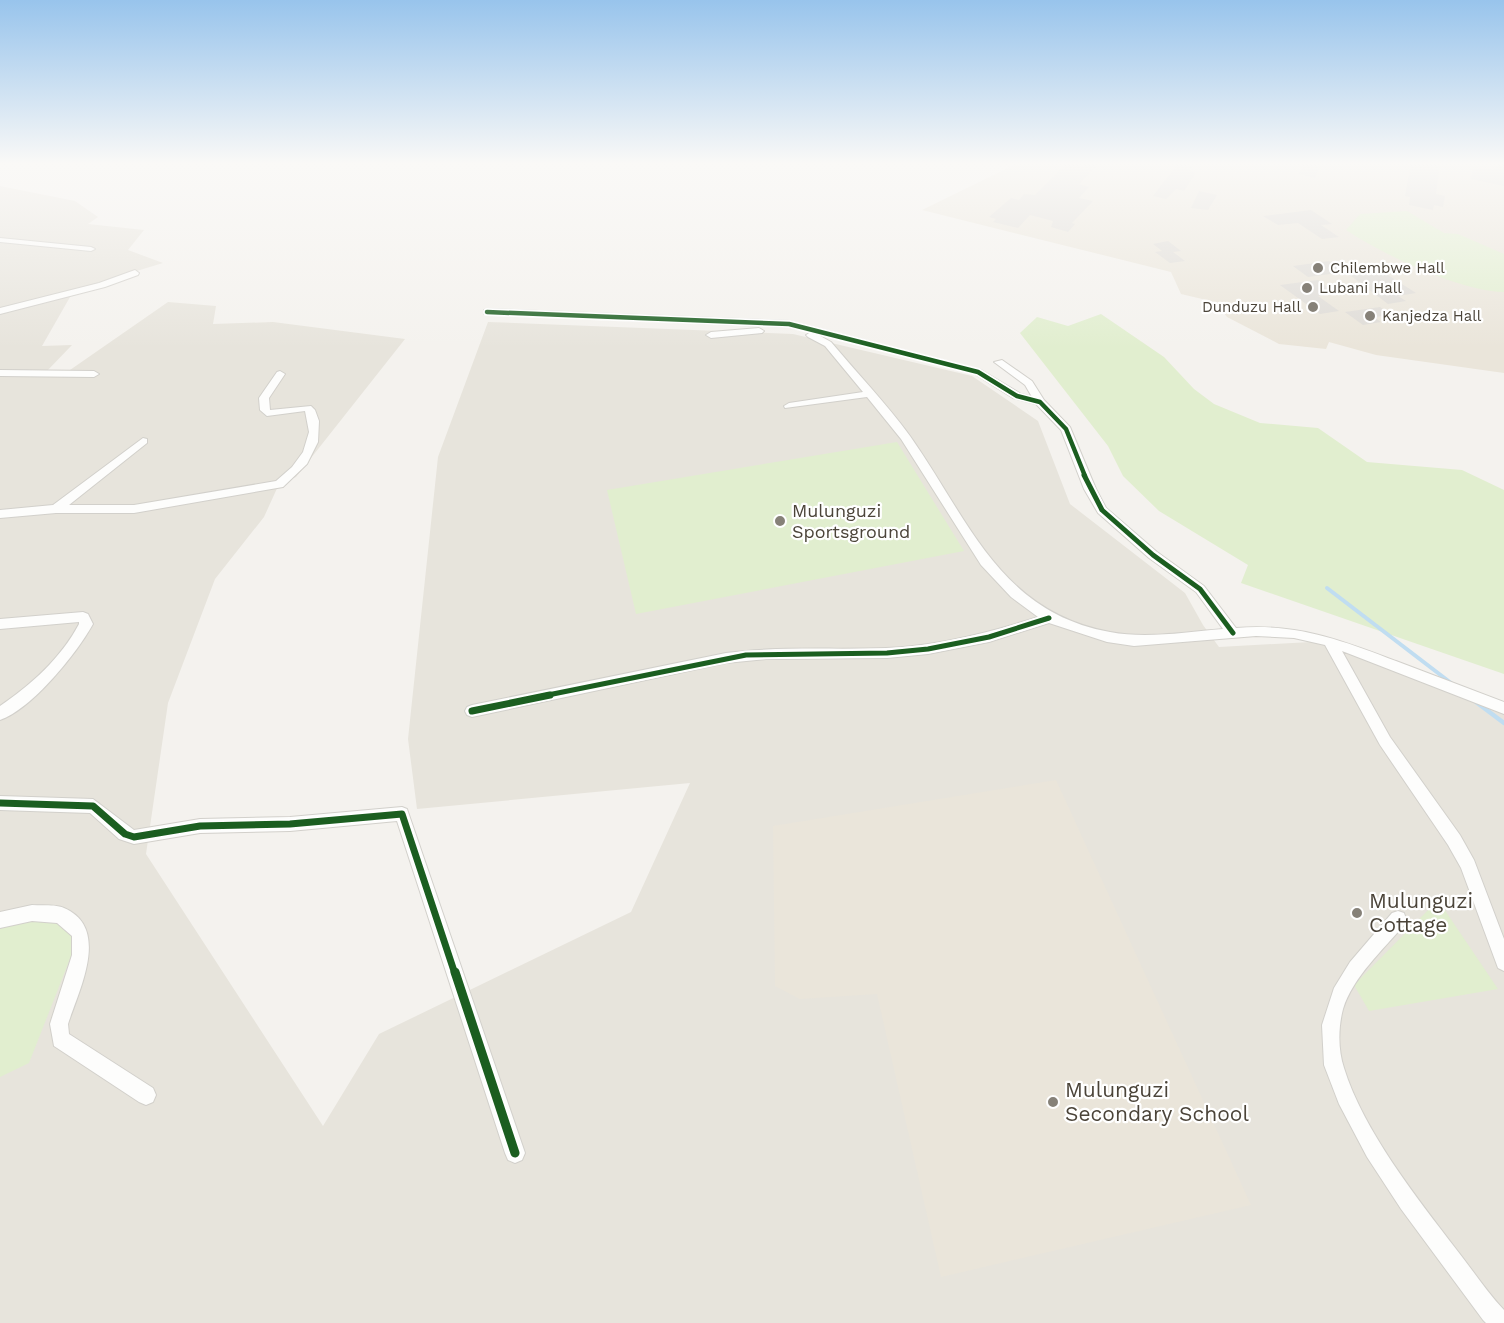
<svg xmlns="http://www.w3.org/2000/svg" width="1504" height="1323" viewBox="0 0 1504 1323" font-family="'Work Sans',sans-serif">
  <rect width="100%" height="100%" fill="#f4f2ee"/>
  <polygon fill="#e7e4dc" points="0,186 75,201 98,217 88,224 144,230 128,250 163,263 74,290 42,346 72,345 46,372 70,370 168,302 216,306 213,324 273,322 405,339 296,477 279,484 264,517 215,579 168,703 146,854 323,1126 379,1034 631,912 690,783 417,809 408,739 438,457 488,322 793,334 972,376 1038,421 1070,504 1185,593 1203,625 1219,647 1329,641 1504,711 1504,1323 0,1323"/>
  <g fill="#eae5da">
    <polygon points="1018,163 1504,163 1504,373 1376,355 1329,342 1326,349 1279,344 1227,317 1215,302 1181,294 1171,272 922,210"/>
    <polygon points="1056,780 1251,1205 941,1277 877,994 800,999 775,986 773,826"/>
  </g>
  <g fill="#e1eecf">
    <path d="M1407,211L1444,233L1458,234L1504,254V292C1459,291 1384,255 1346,230L1360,214Z"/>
    <polygon points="1101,314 1164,357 1194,389 1214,404 1260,423 1318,428 1367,462 1462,470 1504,490 1504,674 1241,583 1248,565 1159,511 1123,476 1108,446 1020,333 1037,317 1068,326"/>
    <polygon points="897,442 964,551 636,614 607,490"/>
    <polygon points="1438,900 1498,989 1369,1011 1354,985"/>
    <polygon points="58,916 77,941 29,1063 0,1077 0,922"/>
  </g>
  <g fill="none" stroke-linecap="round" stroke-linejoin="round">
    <polyline stroke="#c0ddf1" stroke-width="4" points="1327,588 1451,683"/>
    <polyline stroke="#c0ddf1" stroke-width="4.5" points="1476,702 1504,723"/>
  </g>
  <g fill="#dedbd6">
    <polygon points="1067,163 1084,166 1086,163 1100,163 1079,184 1089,187 1079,198 1093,201 1072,223 1075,224 1068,232 1051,227 1053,221 1030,215 1018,228 993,222 996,219 989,217 1011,198 1019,200 1024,194 1035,195"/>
    <polygon points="1178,163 1192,166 1190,170 1196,173 1184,191 1176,189 1166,199 1153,196"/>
    <polygon points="1304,163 1320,166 1315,178 1299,174"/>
    <polygon points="1411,163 1440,163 1436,194 1445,196 1443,207 1434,205 1433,210 1409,205 1410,197 1405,196"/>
    <polygon points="1498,163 1504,163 1504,186 1471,179 1473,167 1495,170"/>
    <polygon points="1199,191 1217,195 1208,210 1191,208"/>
    <polygon points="1311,210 1332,224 1321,225 1339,237 1322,239 1298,223 1278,225 1263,216"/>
    <polygon points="1168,241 1181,251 1173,252 1185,261 1170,263 1155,252 1162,251 1153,244"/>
    <polygon points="1329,261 1345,272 1308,277 1293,266"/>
    <polygon points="1377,268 1416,293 1398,296 1406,301 1388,304 1346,272"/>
    <polygon points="1318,280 1336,293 1318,296 1339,311 1320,314 1280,285"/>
    <polygon points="1380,307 1391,315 1374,317 1381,322 1363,325 1345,312"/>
  </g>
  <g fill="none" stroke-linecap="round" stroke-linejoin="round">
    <defs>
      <g id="minor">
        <polygon points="0,238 91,247 95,249 91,251 0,242"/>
        <polygon points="135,270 139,273 138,275 105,287 0,314 0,308 99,283"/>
        <path d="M487,309L789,321L981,370L1021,394L1032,397L1025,385L994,362L1002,360L1032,381L1044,400L1070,427L1096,489L1106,508L1157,552L1204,586L1236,628C1297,623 1341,640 1396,661C1432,675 1468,688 1504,702V714L1342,651L1390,737L1460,835L1474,860L1504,939V971L1498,968L1461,868L1448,845L1380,745L1325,645L1294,638L1256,636L1134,646L1107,642L1049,623L989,642L928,654L887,658L766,659L726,663L472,717L467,715L465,711L467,707L472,705L726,653C779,646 832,650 886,648C938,646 989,633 1038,617L1011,597L981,565L901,439L867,397L785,408L784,406L789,403L863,392L825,346L808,337L806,335L811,332L789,327L484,314V310ZM815,333L975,374L1013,398L1036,404L1061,430L1084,489L1098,513L1149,558L1196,592L1223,629C1186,632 1146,639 1110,632C999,612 968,518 910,436C886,403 857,373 831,342Z"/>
        <polygon points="759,328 764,331 762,333 711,338 706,335 711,332"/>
        <polygon points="0,370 94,371 99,374 94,377 0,376"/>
        <polygon points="280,371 285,374 269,398 270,410 311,406 315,410 319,421 318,442 307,464 283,487 134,513 56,513 0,518 0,510 53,505 143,438 147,439 147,443 69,505 134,505 276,481 292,467 303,452 309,432 305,411 267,416 260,410 259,398 277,372"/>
        <path d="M83,612L88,614L93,624C77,653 32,709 0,720V706C31,685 61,658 79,624V622L0,629V619Z"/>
        <polygon points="0,796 93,799 134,830 200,819 290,817 402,807 407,809 525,1153 522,1160 515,1163 508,1160 505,1153 397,821 290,831 200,833 134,844 119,839 90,813 0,810"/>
        <path d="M32,905C42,906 55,904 64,908C111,928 79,990 68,1024L69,1034L153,1088L156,1095L153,1102L146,1105L139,1102L54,1046L50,1024L72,955V936L57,923L32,921L0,928V912Z"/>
        <path d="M1398,911L1404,913L1406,919L1404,925C1383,950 1353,977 1343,1009C1338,1028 1338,1050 1344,1068C1363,1130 1417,1198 1456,1249C1472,1269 1486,1291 1504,1310V1323H1486L1483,1320L1401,1209L1367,1157L1339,1104L1324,1065L1322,1025L1334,988L1350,962L1392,913Z"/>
      </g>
    </defs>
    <use href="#minor" stroke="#d2d0cb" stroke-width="2"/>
    <use href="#minor" fill="#fdfdfc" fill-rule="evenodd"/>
    <defs>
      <polyline id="cycleway-far3" points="487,312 789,324 978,372 1017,396 1040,402 1066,429 1085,476"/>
      <g id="cycleway-far2">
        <polyline points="1084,475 1102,510 1153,555 1200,589 1233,633"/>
        <polyline points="543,696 746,655 887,653 928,649 989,637 1049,618"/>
      </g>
      <g id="cycleway-far1">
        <polyline points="472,711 550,695"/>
        <polyline points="0,803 93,806 125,834 134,837 200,826 290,824 402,814 455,974"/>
      </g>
      <polyline id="cycleway" points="455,972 515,1153"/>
    </defs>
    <use href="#cycleway-far3" stroke="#fff" stroke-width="8"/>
    <use href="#cycleway-far2" stroke="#fff" stroke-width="9"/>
    <use href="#cycleway-far1" stroke="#fff" stroke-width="10"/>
    <use href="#cycleway" stroke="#fff" stroke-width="13"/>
    <use href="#cycleway-far3" stroke="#1b5e20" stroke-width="4.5"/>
    <use href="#cycleway-far2" stroke="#1b5e20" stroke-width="5"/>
    <use href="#cycleway-far1" stroke="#1b5e20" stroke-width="7"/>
    <use href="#cycleway" stroke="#1b5e20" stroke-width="9"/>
  </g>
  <linearGradient id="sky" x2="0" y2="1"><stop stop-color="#98c4ec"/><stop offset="0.47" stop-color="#faf9f7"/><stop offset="1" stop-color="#faf9f7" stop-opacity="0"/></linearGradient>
  <rect width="1504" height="348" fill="url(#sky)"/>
  <g fill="#868178" stroke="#fff" stroke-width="2">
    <circle cx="1318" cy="268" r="6"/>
    <circle cx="1307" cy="288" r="6"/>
    <circle cx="1313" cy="307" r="6"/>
    <circle cx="1370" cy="316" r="6"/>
    <circle cx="780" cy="521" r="6"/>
    <circle cx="1357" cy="913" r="6"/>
    <circle cx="1053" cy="1102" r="6"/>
  </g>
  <g text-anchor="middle" stroke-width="4.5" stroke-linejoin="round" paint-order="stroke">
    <g font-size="15" fill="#4b4439" stroke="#fff" text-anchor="start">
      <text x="1330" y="273">Chilembwe Hall</text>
      <text x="1319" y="293">Lubani Hall</text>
      <text x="1301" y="312" text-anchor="end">Dunduzu Hall</text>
      <text x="1382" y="321">Kanjedza Hall</text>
    </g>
    <g font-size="18" fill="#4b4439" stroke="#fff" text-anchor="start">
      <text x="792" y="517">Mulunguzi<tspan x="792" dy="21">Sportsground</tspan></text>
    </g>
    <g font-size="21" fill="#4b4439" stroke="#fff" text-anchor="start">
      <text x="1369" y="908">Mulunguzi<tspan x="1369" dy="24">Cottage</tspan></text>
      <text x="1065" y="1097">Mulunguzi<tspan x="1065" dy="24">Secondary School</tspan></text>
    </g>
  </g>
</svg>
